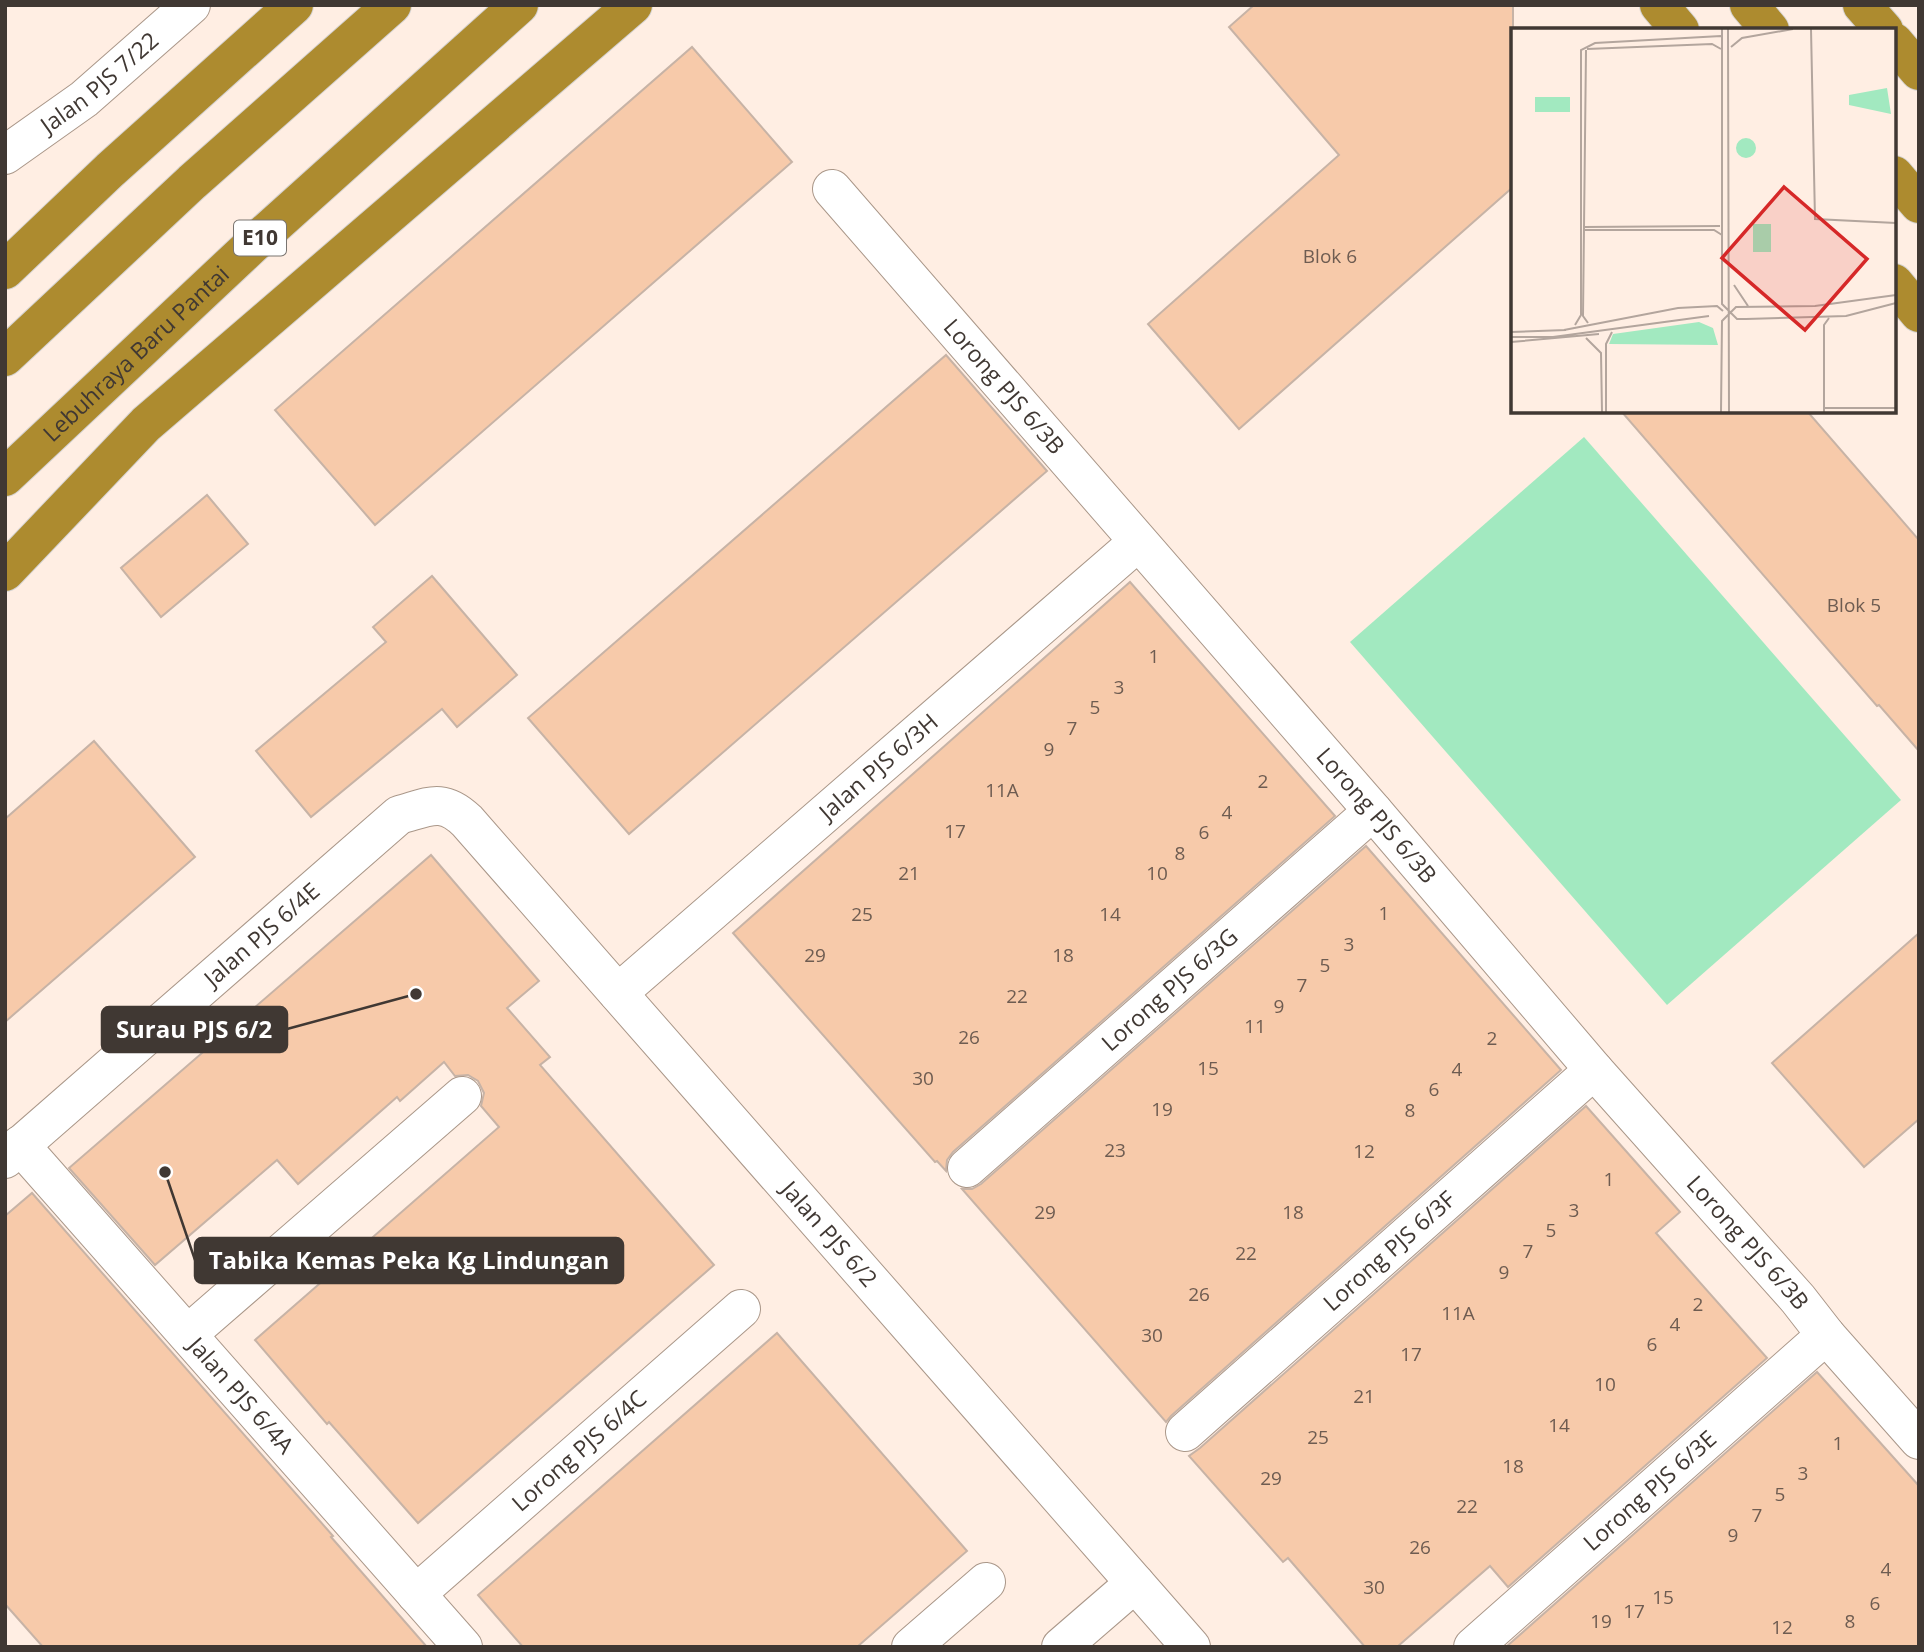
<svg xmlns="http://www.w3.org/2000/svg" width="1924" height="1652" viewBox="0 0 1924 1652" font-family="'Open Sans',sans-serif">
  <rect width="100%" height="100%" fill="#ffeee3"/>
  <polygon fill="#a2e9c0" points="1584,437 1901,800 1667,1005 1350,642"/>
  <g fill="#f7caaa" stroke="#c7b3a6" stroke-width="2">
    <polygon points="1254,5 1513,5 1513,187 1239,429 1148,324 1339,155 1229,27"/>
    <polygon points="692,47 792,162 375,525 275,410"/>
    <polygon points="946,355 1047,471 629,834 528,718"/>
    <polygon points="1621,411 1807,411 1919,540 1919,751 1879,705 1877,706"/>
    <polygon points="207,495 248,544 161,617 121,568"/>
    <polygon points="432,576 517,675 457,727 442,709 311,817 256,751 386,642 373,627"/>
    <polygon points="1130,582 1335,816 953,1152 947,1160 946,1171 937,1161 935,1162 733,933"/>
    <polygon points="94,741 195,857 5,1022 5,819"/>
    <polygon points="1366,846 1561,1070 1171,1416 1166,1422 962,1189 972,1189 981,1184"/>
    <polygon points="431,855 539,981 507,1008 550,1057 540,1065 714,1265 418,1523 329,1422 327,1424 255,1340 499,1127 481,1106 484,1093 478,1081 468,1075 455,1076 444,1062 400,1101 397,1097 298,1184 277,1160 155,1265 69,1168"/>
    <polygon points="1919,933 1919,1119 1864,1167 1772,1063"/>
    <polygon points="1586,1106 1680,1212 1656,1233 1767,1358 1508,1587 1490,1566 1397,1647 1365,1647 1288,1558 1283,1562 1189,1456 1200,1448"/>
    <polygon points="32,1193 333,1536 331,1537 427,1647 43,1647 5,1604 5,1216"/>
    <polygon points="777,1333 967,1551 857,1647 523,1647 478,1595"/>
    <polygon points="1817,1372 1919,1486 1919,1647 1506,1647"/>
  </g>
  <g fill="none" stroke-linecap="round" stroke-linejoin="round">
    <defs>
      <g id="street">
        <path id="s1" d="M5,155L84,99L191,5"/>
        <path id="s2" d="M832,189L1373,811L1594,1070L1798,1299L1826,1335L1919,1440"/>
        <path id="s3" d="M618,993L1138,542"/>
        <path id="s4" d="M20,1145L463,1647"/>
        <path id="s5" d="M5,1159L399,815C429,807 442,797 467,821L1135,1583"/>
        <path id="s6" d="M967,1168L1373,811"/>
        <polyline points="188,1334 462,1096"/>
        <path id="s7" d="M1185,1432L1594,1070"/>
        <path id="s8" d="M416,1594L741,1309"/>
        <polyline points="911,1647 986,1582"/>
        <path id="s9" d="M1473,1647L1826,1335"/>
      </g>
      <polyline id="secondary" points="1061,1647 1135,1583 1191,1647"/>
      <g id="highway">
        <polyline points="1659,5 1680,30"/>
        <polyline points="1749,5 1770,30"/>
        <polyline points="1862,5 1884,30"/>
        <polyline points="1894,42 1919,71"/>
        <polyline points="1894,175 1919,204"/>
        <polyline points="5,270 110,170 294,5"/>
        <polyline points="1894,283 1919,313"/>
        <polyline points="5,357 192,182 392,5"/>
        <path id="s10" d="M5,477L252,245L519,5"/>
        <polyline points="5,572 146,424 633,5"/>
      </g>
    </defs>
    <use href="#street" stroke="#aa9789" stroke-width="40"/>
    <use href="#secondary" stroke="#aa9789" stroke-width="40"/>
    <use href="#highway" stroke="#d5d3d2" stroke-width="40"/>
    <use href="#street" stroke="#fff" stroke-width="38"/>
    <use href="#secondary" stroke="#fff" stroke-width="38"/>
    <use href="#highway" stroke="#ad8b2f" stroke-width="38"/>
  </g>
  <g text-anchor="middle" stroke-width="6" stroke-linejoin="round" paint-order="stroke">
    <g font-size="19" fill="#6e5c51">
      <text x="1330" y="263">Blok 6</text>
      <text x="1854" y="612">Blok 5</text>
      <text x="1154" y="663">1</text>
      <text x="1119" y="694">3</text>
      <text x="1095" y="714">5</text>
      <text x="1072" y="735">7</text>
      <text x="1049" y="756">9</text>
      <text x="1263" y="788">2</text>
      <text x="1002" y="797">11A</text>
      <text x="1227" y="819">4</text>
      <text x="955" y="838">17</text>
      <text x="1204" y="839">6</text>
      <text x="1180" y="860">8</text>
      <text x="909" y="880">21</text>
      <text x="1157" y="880">10</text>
      <text x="1384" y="920">1</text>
      <text x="862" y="921">25</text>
      <text x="1110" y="921">14</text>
      <text x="1349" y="951">3</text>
      <text x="815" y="962">29</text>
      <text x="1063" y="962">18</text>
      <text x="1325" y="972">5</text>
      <text x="1302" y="992">7</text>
      <text x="1017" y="1003">22</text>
      <text x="1279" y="1013">9</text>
      <text x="1255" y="1033">11</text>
      <text x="969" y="1044">26</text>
      <text x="1492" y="1045">2</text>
      <text x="1208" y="1075">15</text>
      <text x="1457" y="1076">4</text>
      <text x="923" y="1085">30</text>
      <text x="1434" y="1096">6</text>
      <text x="1162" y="1116">19</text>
      <text x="1410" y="1117">8</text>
      <text x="1115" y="1157">23</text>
      <text x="1364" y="1158">12</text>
      <text x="1609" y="1186">1</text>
      <text x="1574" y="1217">3</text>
      <text x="1045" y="1219">29</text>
      <text x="1293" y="1219">18</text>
      <text x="1551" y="1237">5</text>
      <text x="1528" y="1258">7</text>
      <text x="1246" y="1260">22</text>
      <text x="1504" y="1279">9</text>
      <text x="1199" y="1301">26</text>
      <text x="1698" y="1311">2</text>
      <text x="1458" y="1320">11A</text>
      <text x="1675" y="1331">4</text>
      <text x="1152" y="1342">30</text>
      <text x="1652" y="1351">6</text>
      <text x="1411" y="1361">17</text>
      <text x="1605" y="1391">10</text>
      <text x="1364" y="1403">21</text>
      <text x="1559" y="1432">14</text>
      <text x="1318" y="1444">25</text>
      <text x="1838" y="1450">1</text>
      <text x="1513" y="1473">18</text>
      <text x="1803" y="1480">3</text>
      <text x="1271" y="1485">29</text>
      <text x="1780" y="1501">5</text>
      <text x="1467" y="1513">22</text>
      <text x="1757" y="1522">7</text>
      <text x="1733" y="1542">9</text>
      <text x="1420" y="1554">26</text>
      <text x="1886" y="1576">4</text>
      <text x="1374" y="1594">30</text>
      <text x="1663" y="1604">15</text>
      <text x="1875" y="1610">6</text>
      <text x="1634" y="1618">17</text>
      <text x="1601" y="1628">19</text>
      <text x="1850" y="1628">8</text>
      <text x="1782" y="1634">12</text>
    </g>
    <rect fill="#fff" stroke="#797470" stroke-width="2" x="234" y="220.5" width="52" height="35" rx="5"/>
    <g font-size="21" font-weight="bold" fill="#403833">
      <text x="260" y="245">E10</text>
    </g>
    <g font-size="23" fill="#403833" stroke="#fff">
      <text dy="8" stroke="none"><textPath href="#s1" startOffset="119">Jalan PJS 7/22</textPath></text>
      <text dy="8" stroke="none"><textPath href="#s10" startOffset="180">Lebuhraya Baru Pantai</textPath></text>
      <text dy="8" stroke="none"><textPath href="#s2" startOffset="262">Lorong PJS 6/3B</textPath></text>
      <text dy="8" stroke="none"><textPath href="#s3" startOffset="345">Jalan PJS 6/3H</textPath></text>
      <text dy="8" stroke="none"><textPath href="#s2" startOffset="830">Lorong PJS 6/3B</textPath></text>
      <text dy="8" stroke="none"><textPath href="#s5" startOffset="341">Jalan PJS 6/4E</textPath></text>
      <text dy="8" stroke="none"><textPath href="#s6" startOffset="270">Lorong PJS 6/3G</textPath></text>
      <text dy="8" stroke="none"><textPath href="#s5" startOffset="1146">Jalan PJS 6/2</textPath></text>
      <text dy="8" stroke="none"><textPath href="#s2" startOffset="1396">Lorong PJS 6/3B</textPath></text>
      <text dy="8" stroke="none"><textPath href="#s7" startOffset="273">Lorong PJS 6/3F</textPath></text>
      <text dy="8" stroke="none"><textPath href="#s4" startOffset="334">Jalan PJS 6/4A</textPath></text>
      <text dy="8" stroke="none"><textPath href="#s8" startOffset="217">Lorong PJS 6/4C</textPath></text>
      <text dy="8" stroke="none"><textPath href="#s9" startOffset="236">Lorong PJS 6/3E</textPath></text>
    </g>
  </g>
  <g transform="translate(1511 28)">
    <rect width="385" height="385" fill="#ffeee3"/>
    <path d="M376,60L380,86L338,77V67ZM24,69H59V84H24ZM225 120a10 10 0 1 1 20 0a10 10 0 1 1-20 0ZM242,196H260V224H242ZM188,294L202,300L207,317L98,316L102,306Z" fill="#a2e9c0"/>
    <path fill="none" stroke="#b3a59d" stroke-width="2" d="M211,1V276L226,291H235L335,288L385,275M217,1L218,384M300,1L304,191L385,195M220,19L231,10L282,1M76,21L201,16L210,21M75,22L72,288L77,295M73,199L209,198M73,202H203L211,207M223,257L237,278M64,297L70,287V22L84,15L210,8M53,302L167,280L206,278L212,283M0,304L55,302M0,309H42L198,288M75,310L90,325L91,384M0,314L88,306M313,380H385M95,384V316L101,304M210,384L211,293L225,279L304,278L385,267M313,384V297L318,290"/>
    <path fill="#d62828" fill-opacity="0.15" stroke="#d62828" stroke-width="3.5" d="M273,159L356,231L294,302L211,230Z"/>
    <rect width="385" height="385" fill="none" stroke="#403833" stroke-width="3.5"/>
  </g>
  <path fill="none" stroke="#403833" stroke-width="2.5" d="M416 994L287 1029M165 1172L195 1260"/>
  <g fill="#403833" stroke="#fff" stroke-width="2.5">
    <circle cx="416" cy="994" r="7"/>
    <circle cx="165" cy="1172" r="7"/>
  </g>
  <g fill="#403833" stroke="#403833" stroke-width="2.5">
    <rect x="102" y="1007" width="185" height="45" rx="7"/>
    <rect x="195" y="1238" width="428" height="45" rx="7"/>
  </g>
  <g font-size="24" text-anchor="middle" font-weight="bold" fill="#fff">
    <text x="194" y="1038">Surau PJS 6/2</text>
    <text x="409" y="1269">Tabika Kemas Peka Kg Lindungan</text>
  </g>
  <rect width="1924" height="1652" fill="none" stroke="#403833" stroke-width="14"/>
</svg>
